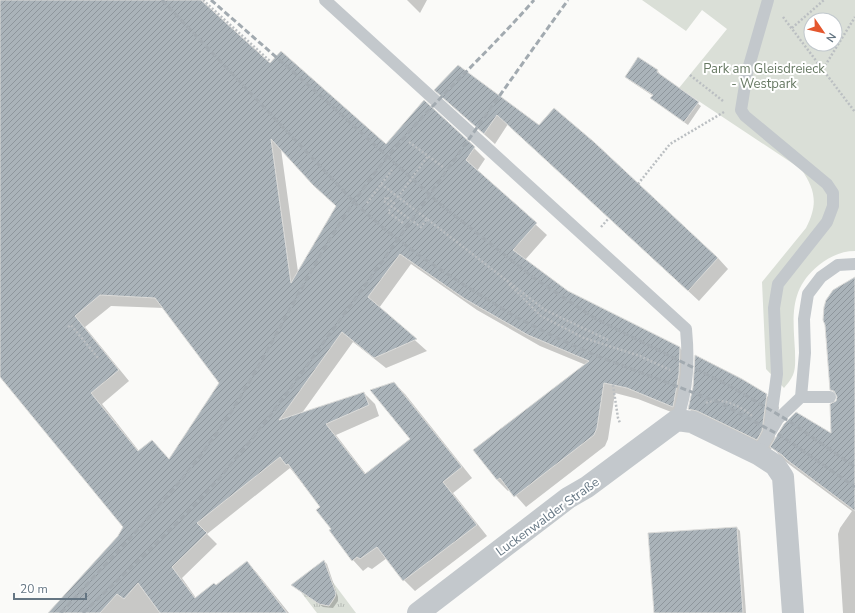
<svg xmlns="http://www.w3.org/2000/svg" width="855" height="613" viewBox="0 0 855 613" font-family="'Nunito Sans',sans-serif">
  <defs>
    <pattern id="grass-tufts" width="24" height="20" patternUnits="userSpaceOnUse"><rect width="24" height="20" fill="#dadfd7"/><path d="M3 7l-1-3M5 7V3M7 7l1-3M15 17l-1-3M17 17v-4M19 17l1-3" fill="none" stroke="#b4b9b4"/></pattern>
    <pattern id="building-hatch" width="6" height="6" patternUnits="userSpaceOnUse"><rect width="6" height="6" fill="#aab3b9"/><path d="M-1 1l2-2M0 6l6-6M5 7l2-2" fill="none" stroke="#8e969c"/></pattern>
  </defs>
  <rect width="100%" height="100%" fill="#fafaf8"/>
  <path fill="url(#grass-tufts)" d="M329,577L356,613H317L294,583L299,579C306,589 314,606 328,606C340,598 333,588 329,577Z"/>
  <path fill="#dadfd7" fill-rule="evenodd" d="M642,0H855V251C841,251 829,257 819,265C789,289 793,317 795,351C795,359 796,368 793,375C791,380 787,384 784,388L766,369L762,282L806,228C818,205 816,190 801,169L679,88L727,29L702,10L686,31ZM811,20H835V44H811Z"/>
  <g fill="#0003" fill-rule="evenodd">
    <path d="M0,0H200L270,64L386,145L474,148L485,159L477,171L547,235L525,260L568,292L679,347L690,358L684,417L638,399L615,393L608,439L605,446L526,507L510,489L508,491L497,480L474,450L586,365L540,346L477,310L411,264L379,308L427,351L386,368L353,342L302,413L364,393L375,404L379,416L336,435L366,474L411,439L394,383L405,394L472,478L453,493L487,536L415,591L404,580L387,558L372,569L368,567L363,571L353,560L332,529L321,507L290,468L207,534L217,544L182,578L196,598L216,586L247,562L257,573L289,613H49L118,536L124,527L0,375ZM281,149L337,206L298,272ZM111,306L164,308L220,383L169,460L139,451L102,404L129,381L85,327Z"/>
    <polygon points="407,0 427,0 420,13"/>
    <polygon points="458,67 718,258 728,269 699,301 508,124 495,144 446,100"/>
    <polygon points="657,70 660,74 659,75 701,106 688,125 655,101 653,96 629,80"/>
    <polygon points="855,281 855,613 843,613 838,534 840,528 852,511 786,462 772,447 770,451 702,421 689,409 766,395 779,407 774,443 832,435 838,397 831,389 830,295 839,286 851,282"/>
    <polygon points="737,528 740,531 746,613 655,613"/>
    <polygon points="324,561 327,564 338,597 338,601 333,608 323,607 293,585"/>
  </g>
  <g fill="url(#building-hatch)" stroke="#dcdcda" fill-rule="evenodd">
    <path d="M0,0H201L270,63L281,51L386,144L424,100L475,147L466,160L537,223L513,250L568,291L680,347L679,374L673,407L627,388L604,383L597,428L594,435L514,497L500,478L497,480L473,450L589,361L528,335L465,299L400,254L368,297L417,339L374,358L342,332L279,420L364,392L369,405L326,424L365,474L410,439L370,390L394,382L462,467L443,482L477,525L403,581L377,547L360,559L357,557L352,561L329,530L331,529L316,510L320,507L288,464L286,465L280,457L197,523L207,533L172,567L195,598L214,583L216,585L247,561L287,613H160L138,583L124,599L117,594L100,613H48L118,536L123,527L0,377ZM271,139L313,185L336,206L291,283ZM100,295L155,298L219,383L169,459L152,440L138,451L91,393L119,370L75,316Z"/>
    <polygon points="638,57 658,70 657,72 699,102 684,122 650,98 653,95 625,77"/>
    <polygon points="458,65 539,125 554,108 594,142 718,258 688,291 497,115 484,134 434,90"/>
    <polygon points="855,277 855,511 787,460 782,455 770,447 784,424 796,412 831,433 830,404 836,401 837,397 834,391 830,390 825,325 823,320 824,307 826,300 833,290"/>
    <polygon points="695,355 742,379 767,394 762,431 757,440 697,411 688,409 693,387"/>
    <polygon points="737,527 743,613 654,613 648,533"/>
    <polygon points="324,560 336,593 335,597 329,606 319,604 291,585"/>
  </g>
  <g fill="none" stroke-linecap="round" stroke-linejoin="round">
    <g stroke="#bbbfc2" stroke-width="2.5" stroke-dasharray="2 2" stroke-linecap="butt">
      <polyline points="203,0 271,62"/>
      <polyline points="783,17 855,112"/>
      <polyline points="792,28 824,0"/>
      <polyline points="823,69 855,17"/>
      <polyline points="690,75 723,101"/>
      <polyline points="409,142 443,167"/>
      <polyline points="381,184 398,197"/>
      <polyline points="638,184 670,144 724,112"/>
      <polyline points="367,203 392,170"/>
      <polyline points="427,219 398,197 428,156"/>
      <polyline points="403,223 388,212 394,203 386,197 384,201 421,227 427,219 545,310 608,340"/>
      <polyline points="601,227 609,218"/>
      <polyline points="509,284 541,316 584,338 640,356 670,370"/>
      <polyline points="68,327 71,325 99,359"/>
      <polyline points="613,385 618,418 620,423"/>
      <path d="M706,403C720,396 741,406 752,416"/>
    </g>
    <g stroke="#c3c8cc" stroke-width="12">
      <path d="M325,0L686,329C689,361 688,389 677,420"/>
      <polyline points="801,397 830,397"/>
      <polyline points="771,431 778,419 801,397 805,353 804,319 808,294 821,277 838,265 855,264"/>
      <polyline points="758,454 769,433 777,374 774,308 778,284 827,222 833,206 833,193 827,184 745,116 741,110 747,73 768,0"/>
    </g>
    <polyline stroke="#c3c8cc" stroke-width="22" points="418,613 568,498 587,487 677,420 692,422 758,454 775,465 783,477 793,613"/>
    <g stroke="#a2aab0" stroke-width="3" stroke-dasharray="6 3" stroke-linecap="butt">
      <polyline points="162,0 358,206 388,232 420,256 461,283 514,316 553,336 592,354 718,402 783,437 855,487"/>
      <polyline points="211,0 324,99 440,204 534,278 596,319 728,385 789,421 855,467"/>
      <path d="M61,613C122,545 188,482 236,404C281,331 317,251 368,182C417,115 480,62 534,0"/>
      <path d="M83,613C134,564 187,517 233,462C270,418 303,371 337,324C415,217 490,108 568,0"/>
    </g>
  </g>
  <g text-anchor="middle" stroke-width="4" stroke-linejoin="round" paint-order="stroke">
    <g font-size="13" fill="#687a64" stroke="#fff">
      <text x="764" y="73">Park am Gleisdreieck<tspan x="764" dy="15">- Westpark</tspan></text>
    </g>
    <g font-size="13" fill="#657683" stroke="#fff">
      <text transform="translate(547 516) rotate(-36)" y="5">Luckenwalder Straße</text>
    </g>
  </g>
  <g transform="translate(823 32) rotate(124)"><circle r="19" fill="#ffffff" stroke="#c1c8cd"/>
  <path d="M0-3L7 15L0 10L-7 15Z" fill="#e4572e"/>
  <text y="-6" font-size="11" font-weight="bold" text-anchor="middle" fill="#657683">N</text>
  </g>
  <path d="M14 593v6h72v-6" fill="none" stroke="#657683" stroke-width="2"/>
  <text x="20" y="593" font-size="12" fill="#657683" stroke="#ffffff" stroke-width="3" paint-order="stroke">20 m</text>
</svg>
